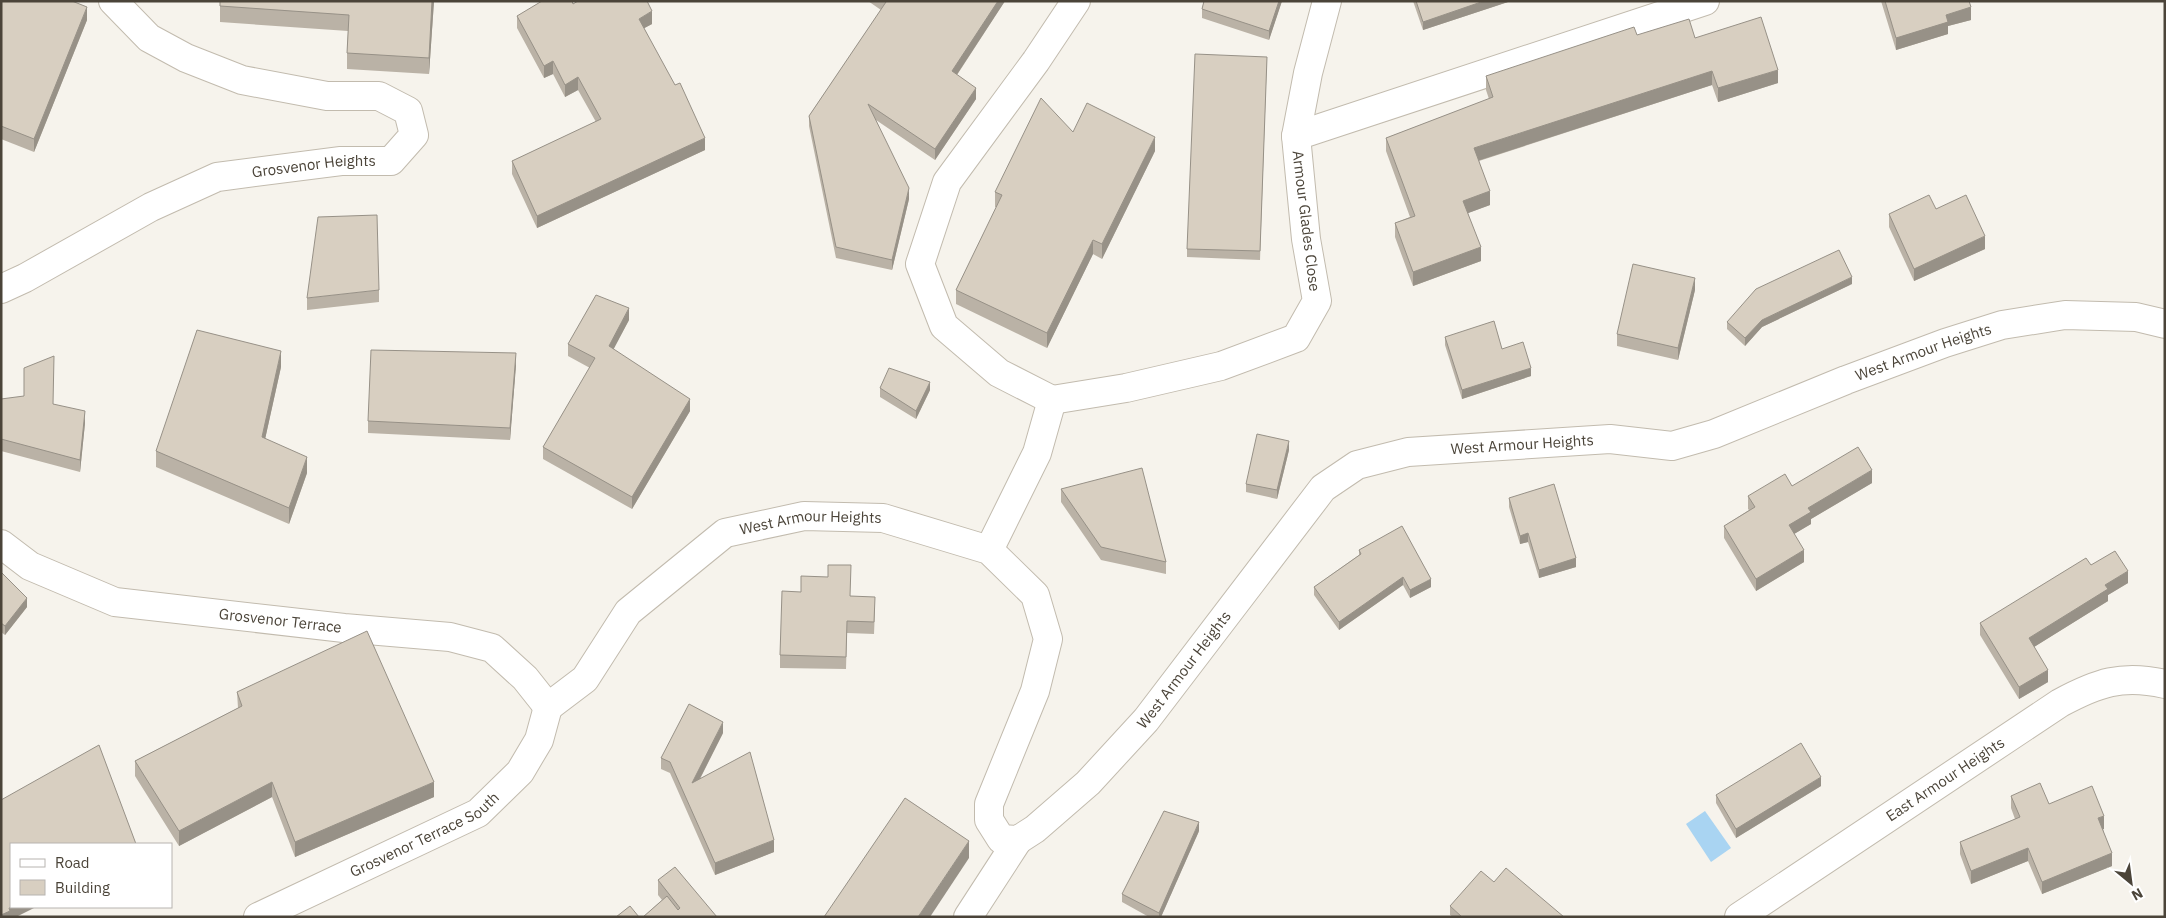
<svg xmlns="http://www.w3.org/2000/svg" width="2166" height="918" viewBox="0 0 2166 918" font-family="'IBM Plex Sans',sans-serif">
  <rect width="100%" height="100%" fill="#f6f3ec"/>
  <polygon fill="#a9d4f2" points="1705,811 1731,848 1711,862 1686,824"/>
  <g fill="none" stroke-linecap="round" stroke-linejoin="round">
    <defs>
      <g id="minor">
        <polyline points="1296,136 1705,1"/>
        <path id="s1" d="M1,289L25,278L151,207L217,177L341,161H391L414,135L408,111L379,96H327L242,80L186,58L149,38L113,1"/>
        <polyline points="1052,400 1126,388 1221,366 1296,338 1317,301 1306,239 1296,136 1308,73 1327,1"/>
        <polyline points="1052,400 999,373 944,326 920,264 947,182 1036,61 1076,1"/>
        <path id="s2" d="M1,544L30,566L115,602L344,628L450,637L492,648L525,678L548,707"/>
        <polyline points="989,550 1037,453 1052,400"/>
        <path id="s3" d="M548,707L585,679L628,612L725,533L804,516L883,518L989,550L1035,595L1048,639L1035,691L989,804V820L1001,839L1018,840L1035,829L1088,783L1146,720L1323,488L1357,465L1408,452L1610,439L1672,446L1714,434L1846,380L1945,343L2002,325L2065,315L2136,317L2165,324"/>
        <path id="s4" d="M258,917L478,813L520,772L539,740L548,707"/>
        <polyline points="968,917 1018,840"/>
        <path id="s5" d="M1739,917L2060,703C2097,683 2122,674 2165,684"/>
      </g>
    </defs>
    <use href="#minor" stroke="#c2bbae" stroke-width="30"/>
    <use href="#minor" stroke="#fff" stroke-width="28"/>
  </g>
  <g fill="#bab2a6">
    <polygon points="1,1 87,20 34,152 1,139"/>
    <polygon points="220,1 434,1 429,74 347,69 347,53 348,31 220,22"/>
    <polygon points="868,1 1005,1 957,75 976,99 935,160 876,120 909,199 892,270 836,258 809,126 809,116 881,10"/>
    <polygon points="1204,1 1282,1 1269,40 1202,18 1202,9"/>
    <polygon points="1413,1 1511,1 1423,30"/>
    <polygon points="1881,1 1969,1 1971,20 1948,26 1948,34 1896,50"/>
    <polygon points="573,4 652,24 644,28 705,150 537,228 512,174 512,161 596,122 578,90 565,97 553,74 544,78 517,28 517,16"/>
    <polygon points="1637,35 1695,38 1778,83 1718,102 1712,85 1479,161 1490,205 1468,213 1481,261 1413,286 1395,237 1395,223 1410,217 1386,151 1386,138 1489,99 1486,90 1486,76"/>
    <polygon points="1267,57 1260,260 1187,257 1187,249"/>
    <polygon points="1073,132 1155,151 1102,259 1093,254 1047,348 956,304 956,290 997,207 995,207 995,192"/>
    <polygon points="1889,214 1985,249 1914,281 1889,227"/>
    <polygon points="1852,284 1762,327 1745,346 1727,329 1727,322"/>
    <polygon points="379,290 379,302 307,310 307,298"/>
    <polygon points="1695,290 1678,360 1617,346 1617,334"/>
    <polygon points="629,320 613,349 690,411 632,509 543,459 543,447 590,368 568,356 568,344"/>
    <polygon points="1445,337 1502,349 1531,376 1462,399 1445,345"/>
    <polygon points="516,365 510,440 368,433 368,421"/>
    <polygon points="281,367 265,439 307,473 289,524 156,467 156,451"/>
    <polygon points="880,388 930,390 916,419 880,397"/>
    <polygon points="1,399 53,404 85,423 80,472 1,451"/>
    <polygon points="1289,450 1277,499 1246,492 1246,484"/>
    <polygon points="1872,483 1811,519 1811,524 1794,534 1804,562 1756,591 1724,538 1724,526 1749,510 1748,509 1748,496 1792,486"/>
    <polygon points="1061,489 1166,562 1166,574 1101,560 1061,502"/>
    <polygon points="1509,498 1576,567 1539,578 1528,542 1520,544 1509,507"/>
    <polygon points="1359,550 1431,587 1410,598 1403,585 1339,630 1314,595 1314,587 1359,555"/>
    <polygon points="2091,565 2128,583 2108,595 2108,601 2034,647 2048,682 2019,699 1980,635 1980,623"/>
    <polygon points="1,572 27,607 5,635 1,632"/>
    <polygon points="850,596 875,609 874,634 847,633 846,669 780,668 780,655"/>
    <polygon points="237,692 434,797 295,857 272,797 179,846 135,776 135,761 238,708"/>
    <polygon points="723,733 700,779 774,852 715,875 670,773 661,769 661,758"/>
    <polygon points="1821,786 1736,838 1716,803 1716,795"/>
    <polygon points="2011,796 2049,804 2104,829 2103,829 2112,866 2042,894 2028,861 1971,884 1960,854 1960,842 2015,819 2011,808"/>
    <polygon points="1199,831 1161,917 1149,917 1122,902 1122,894"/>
    <polygon points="658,880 717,917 643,917 662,900 658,895"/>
    <polygon points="1494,882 1564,917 1453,917 1450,915 1450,906"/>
  </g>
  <g fill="#979187">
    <polygon points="432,1 434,1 429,74 429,58"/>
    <polygon points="998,1 1005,1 952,82 952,71"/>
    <polygon points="1279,1 1282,1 1269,40 1269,31"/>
    <polygon points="1484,1 1511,1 1423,30 1423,22"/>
    <polygon points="87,7 87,20 34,152 34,139"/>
    <polygon points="1971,7 1971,20 1948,26 1948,34 1896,50 1896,38 1946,15"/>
    <polygon points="652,11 652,24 639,31 639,19"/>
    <polygon points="553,61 553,74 544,78 544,66"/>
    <polygon points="1778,70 1778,83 1718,102 1718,88"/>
    <polygon points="1712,71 1712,85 1474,162 1474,148"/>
    <polygon points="578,77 578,90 565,97 565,85"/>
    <polygon points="976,88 976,99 935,160 935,149"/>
    <polygon points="1155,137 1155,151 1102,259 1102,244"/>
    <polygon points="705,138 705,150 537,228 537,216"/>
    <polygon points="909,188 909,199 892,270 892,260"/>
    <polygon points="1490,191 1490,205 1463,215 1463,201"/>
    <polygon points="1985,236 1985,249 1914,281 1914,269"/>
    <polygon points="1093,240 1093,254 1047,348 1047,333"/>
    <polygon points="1481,247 1481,261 1413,286 1413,272"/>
    <polygon points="1852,277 1852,284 1762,327 1745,346 1745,338 1762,320"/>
    <polygon points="1695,278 1695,290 1678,360 1678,348"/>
    <polygon points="629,308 629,320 609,358 609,346"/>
    <polygon points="281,351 281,367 262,453 262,437"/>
    <polygon points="516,353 516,365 510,440 510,428"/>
    <polygon points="1531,368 1531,376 1462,399 1462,390"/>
    <polygon points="930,382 930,390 916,419 916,411"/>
    <polygon points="690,399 690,411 632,509 632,497"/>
    <polygon points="85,411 85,423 80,472 80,460"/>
    <polygon points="1289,441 1289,450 1277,499 1277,490"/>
    <polygon points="307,457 307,473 289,524 289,508"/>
    <polygon points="1872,470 1872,483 1811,519 1811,524 1789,537 1789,525 1808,508"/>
    <polygon points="1528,533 1528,542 1520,544 1520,536"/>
    <polygon points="1804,550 1804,562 1756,591 1756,579"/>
    <polygon points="1576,558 1576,567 1539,578 1539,570"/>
    <polygon points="2128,571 2128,583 2108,595 2108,601 2029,650 2029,638 2105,585"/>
    <polygon points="1403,577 1403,585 1339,630 1339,622"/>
    <polygon points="1431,579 1431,587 1410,598 1410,590"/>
    <polygon points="27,598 27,607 5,635 5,626"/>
    <polygon points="2048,670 2048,682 2019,699 2019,687"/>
    <polygon points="723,722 723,733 692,794 692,783"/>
    <polygon points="1821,777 1821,786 1736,838 1736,829"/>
    <polygon points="272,782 272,797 179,846 179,831"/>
    <polygon points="434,782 434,797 295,857 295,842"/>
    <polygon points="2104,816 2104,829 2098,831 2098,818"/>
    <polygon points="1199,822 1199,831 1161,917 1159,917 1159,913"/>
    <polygon points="774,840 774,852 715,875 715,863"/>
    <polygon points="969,841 969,858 930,917 918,917"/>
    <polygon points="2028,848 2028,861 1971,884 1971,871"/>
    <polygon points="2112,853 2112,866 2042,894 2042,882"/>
    <polygon points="11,907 36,907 16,917 1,917 1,915 9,908"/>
  </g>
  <g fill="#d8cfc1" stroke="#979187">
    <polygon points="1,1 72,1 87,7 34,139 1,126"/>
    <polygon points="220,1 432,1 429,58 347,53 349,15 220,6"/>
    <polygon points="542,1 572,1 573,4 578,1 647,1 652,11 639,19 675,85 680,83 705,138 537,216 512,161 601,119 578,77 565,85 553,61 544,66 517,16"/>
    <polygon points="884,1 998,1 952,71 976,88 935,149 868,104 909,188 892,260 836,247 809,116 886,2"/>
    <polygon points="1204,1 1279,1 1269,31 1202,9"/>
    <polygon points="1416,1 1484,1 1423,22"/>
    <polygon points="1885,1 1969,1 1971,7 1946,15 1948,22 1896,38"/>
    <polygon points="1761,17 1778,70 1718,88 1712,71 1474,148 1490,191 1463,201 1481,247 1413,272 1395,223 1415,216 1386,138 1493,97 1486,76 1634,27 1637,35 1689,19 1695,38"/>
    <polygon points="1195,54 1267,57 1260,251 1187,249"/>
    <polygon points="1041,98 1073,132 1087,103 1155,137 1102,244 1093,240 1047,333 956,290 1002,195 995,192"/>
    <polygon points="1929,195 1936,209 1966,195 1985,236 1914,269 1889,214"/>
    <polygon points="377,215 379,290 307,298 318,217"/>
    <polygon points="1839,250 1852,277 1762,320 1745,338 1727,322 1756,289"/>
    <polygon points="1633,264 1695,278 1678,348 1617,334"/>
    <polygon points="596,295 629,308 609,346 690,399 632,497 543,447 595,358 568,344"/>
    <polygon points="1494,321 1502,349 1523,342 1531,368 1462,390 1445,337"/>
    <polygon points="197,330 281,351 262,437 307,457 289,508 156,451"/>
    <polygon points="371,350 516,353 510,428 368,421"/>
    <polygon points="54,356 53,404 85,411 80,460 1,439 1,399 24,396 24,368"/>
    <polygon points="889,368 930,382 916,411 880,388"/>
    <polygon points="1257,434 1289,441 1277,490 1246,484"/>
    <polygon points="1858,447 1872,470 1808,508 1811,512 1789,525 1804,550 1756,579 1724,526 1755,507 1748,496 1785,474 1792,486"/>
    <polygon points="1142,468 1166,562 1101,547 1061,489"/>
    <polygon points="1554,484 1576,558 1539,570 1528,533 1520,536 1509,498"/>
    <polygon points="1402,526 1431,579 1410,590 1403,577 1339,622 1314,587 1361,554 1359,550"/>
    <polygon points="2115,551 2128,571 2105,585 2108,589 2029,638 2048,670 2019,687 1980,623 2086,558 2091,565"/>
    <polygon points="828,565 851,565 850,596 875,597 874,622 847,621 846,657 780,655 782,591 801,592 801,576 828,577"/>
    <polygon points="1,572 27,598 5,626 1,623"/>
    <polygon points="367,631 434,782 295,842 272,782 179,831 135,761 242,706 237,692"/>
    <polygon points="689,704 723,722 692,783 750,752 774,840 715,863 670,762 661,758"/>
    <polygon points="1801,743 1821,777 1736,829 1716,795"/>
    <polygon points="99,745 136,844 11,844 11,907 9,908 10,911 1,915 1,800"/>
    <polygon points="2040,783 2049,804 2092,786 2104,816 2098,818 2112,853 2042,882 2028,848 1971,871 1960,842 2020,817 2011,796"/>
    <polygon points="905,798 969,841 918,917 824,917"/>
    <polygon points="1164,811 1199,822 1159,913 1122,894"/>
    <polygon points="675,867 717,917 643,917 667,896 678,910 680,908 658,880"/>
    <polygon points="1506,868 1564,917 1462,917 1450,906 1481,871 1494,882"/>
    <polygon points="630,906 639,917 616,917"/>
  </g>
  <g text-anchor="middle" stroke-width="4" stroke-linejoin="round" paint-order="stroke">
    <g font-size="15" fill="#4b4439" stroke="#fff">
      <text dy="5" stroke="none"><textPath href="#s1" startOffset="341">Grosvenor Heights</textPath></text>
      <text transform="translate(1306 221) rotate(83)" y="5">Armour Glades Close</text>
      <text dy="5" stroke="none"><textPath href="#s3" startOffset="1958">West Armour Heights</textPath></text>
      <text dy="5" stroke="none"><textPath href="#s3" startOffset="1539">West Armour Heights</textPath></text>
      <text dy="5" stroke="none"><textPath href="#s3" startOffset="338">West Armour Heights</textPath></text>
      <text dy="5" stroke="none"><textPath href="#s2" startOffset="295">Grosvenor Terrace</textPath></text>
      <text dy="5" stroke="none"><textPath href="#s3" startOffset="1102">West Armour Heights</textPath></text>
      <text dy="5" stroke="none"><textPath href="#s5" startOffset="248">East Armour Heights</textPath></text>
      <text dy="5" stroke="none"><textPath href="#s4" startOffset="186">Grosvenor Terrace South</textPath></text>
    </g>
  </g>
  <rect width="2166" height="918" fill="none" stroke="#4b4439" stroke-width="5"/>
  <rect x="10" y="843" width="162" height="65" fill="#ffffff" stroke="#b7b4b0"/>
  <rect x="20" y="859" width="25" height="8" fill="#ffffff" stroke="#b7b4b0"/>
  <text x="55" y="868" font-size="15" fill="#4b4439">Road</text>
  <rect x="20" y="880" width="25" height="15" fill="#d8cfc1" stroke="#b7b4b0"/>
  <text x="55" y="893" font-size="15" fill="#4b4439">Building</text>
  <g transform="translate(2131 883) rotate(151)" stroke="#ffffff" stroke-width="4" paint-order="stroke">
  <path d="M0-4L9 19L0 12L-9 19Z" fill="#4b4439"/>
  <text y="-8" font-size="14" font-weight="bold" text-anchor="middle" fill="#4b4439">N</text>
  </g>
</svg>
